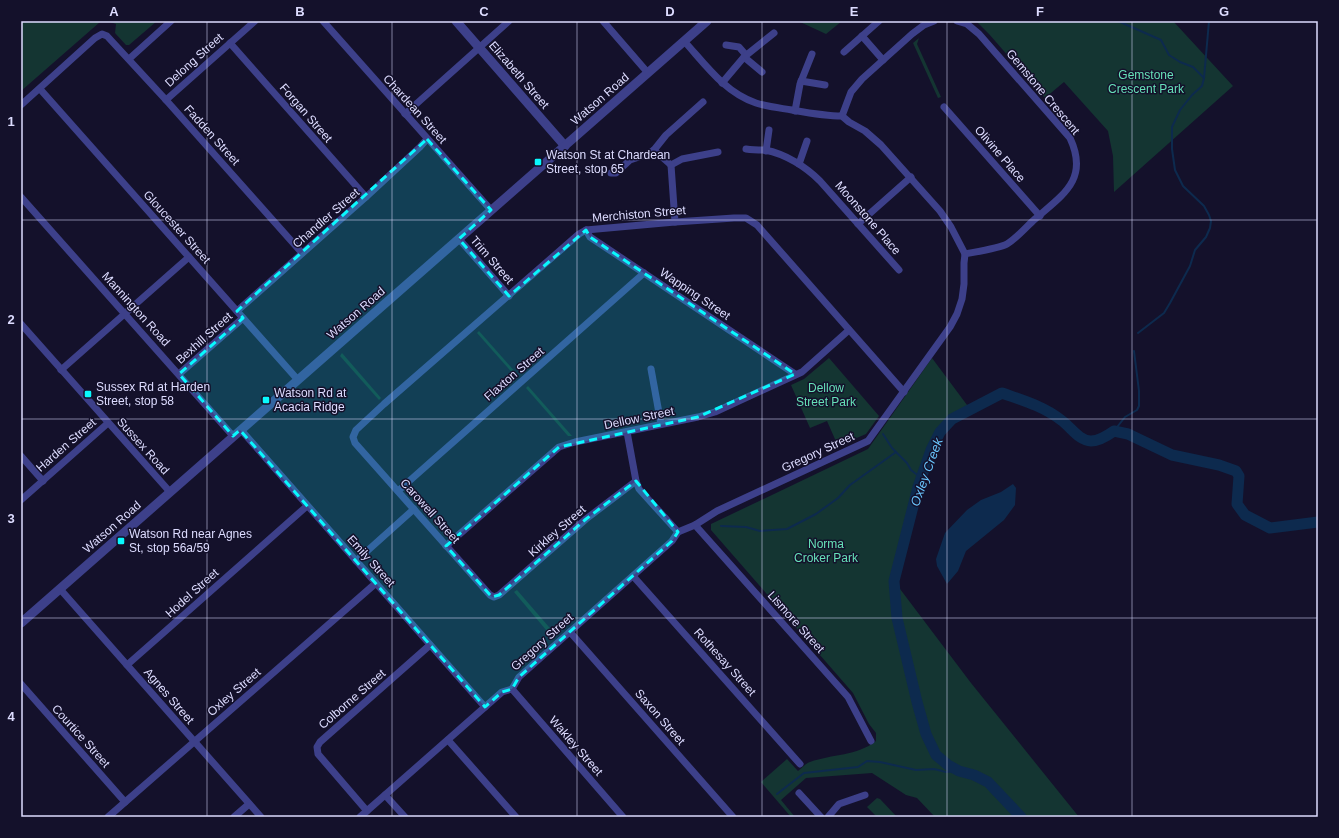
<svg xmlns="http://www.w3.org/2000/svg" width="1339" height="838" viewBox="0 0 1339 838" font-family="Helvetica,sans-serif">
  <rect width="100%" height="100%" fill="#14112b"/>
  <g fill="#143532">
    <polygon points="21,21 103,21 100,22 21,91"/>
    <polygon points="107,21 157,21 129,45 126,45 115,33 116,24"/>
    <polygon points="798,21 842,21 826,34"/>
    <polygon points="976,21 1173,21 1233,86 1114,192 1113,156 1108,131 1064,82 1045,98 989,34"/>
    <polygon points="919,38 917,44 941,97 938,98 913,43"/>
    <polygon points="479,331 518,375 516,377 477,333"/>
    <polygon points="342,353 381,398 379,400 340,356"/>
    <polygon points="829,358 879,416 866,434 838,446 827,421 810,428 791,385 804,379"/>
    <path d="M932,358L970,409L952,419L940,432L931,450L918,487L894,581L971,683L1079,817H935L917,798L906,795L872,773L806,778L781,800L795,817H791L761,782L787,759L798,771C802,768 806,763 810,762C832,754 857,756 876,741V733L869,724L853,693L711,530V524L868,449Z"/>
    <polygon points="528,386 572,436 568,436 526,388"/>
    <polygon points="517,590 555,634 552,637 514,592"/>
    <polygon points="877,798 880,799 897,817 877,817 867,807"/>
  </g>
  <polygon fill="#0d2a4e" points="1013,484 1016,488 1015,505 1004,520 966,551 958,571 947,584 937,566 936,559 945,533 967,510 981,500 1001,492"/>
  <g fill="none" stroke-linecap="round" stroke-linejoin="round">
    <g stroke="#0d2a4e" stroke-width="2">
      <polyline points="1118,21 1161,40 1169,55 1180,62 1193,67 1204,78 1202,86 1192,95 1180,110 1172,127 1172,149 1175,170 1183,186 1204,206 1209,215 1211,221 1210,228 1206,237 1195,250 1190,266 1170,303 1164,313 1138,333"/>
      <polyline points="1204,78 1209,21"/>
      <polyline points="1114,431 1125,417 1137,410 1139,406 1139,391 1134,351"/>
      <polyline points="883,434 892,448 907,463 911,470 921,478"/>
      <polyline points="721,526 746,527 760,531 787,529 816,514 838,498 850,485 896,452"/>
      <polyline points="777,794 804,773 858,767 867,761 880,762 916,770 934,769 946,772 959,771"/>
    </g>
    <path stroke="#0d2a4e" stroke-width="11" d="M1021,817L988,782L974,775L959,771L948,765L936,755L926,734L917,702L897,618L894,581L918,487L931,450L940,432L952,419L1002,393C1022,400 1043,406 1061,420C1070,426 1079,441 1091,441C1099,441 1107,436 1114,431L1128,434L1172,455L1219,465L1236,471L1239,476L1237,504L1245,515L1270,528L1318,522"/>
    <g stroke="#3d408a" stroke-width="7">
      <polyline points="323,21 491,210"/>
      <polyline points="603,21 648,73"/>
      <path d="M957,21L967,24L979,34L1070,138C1089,179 1064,194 1035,219C1027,226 1017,238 1007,244C1000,248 975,252 965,254"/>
      <polyline points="862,36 883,60"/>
      <polyline points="230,43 366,197"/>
      <polyline points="726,45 739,47 746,55"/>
      <polyline points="844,52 879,21"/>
      <polyline points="744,57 762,72"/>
      <polyline points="129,59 171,21"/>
      <polyline points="801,81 825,85"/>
      <polyline points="722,83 744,57 774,33"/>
      <polyline points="40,89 298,380"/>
      <polyline points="166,100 255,21"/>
      <polyline points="21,105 95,38 102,34 107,36 166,100 302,253"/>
      <polyline points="944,107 1040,216"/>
      <polyline points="795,111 800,84 812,54"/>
      <polyline points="405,114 509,21"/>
      <polyline points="842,116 851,92 862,79 912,34 924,25 934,21"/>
      <path d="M746,149C753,150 759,150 765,150C786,154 806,167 820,181L899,270"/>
      <polyline points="654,150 666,135 703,102"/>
      <polyline points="766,151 769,130"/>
      <polyline points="799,164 807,141"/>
      <polyline points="671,165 675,222"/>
      <polyline points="671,165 682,159 718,152"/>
      <polyline points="611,173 616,173 630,160 648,154 654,150 671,165"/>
      <polyline points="21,197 233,436"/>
      <polyline points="858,224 911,177"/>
      <polyline points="586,230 590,237 795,374"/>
      <polyline points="459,239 509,296"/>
      <polyline points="237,311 366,197 420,147 427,139"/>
      <polyline points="21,324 170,492"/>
      <polyline points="651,369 661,424"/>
      <polyline points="61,370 189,257"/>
      <polyline points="179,374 243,318"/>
      <polyline points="241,430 485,707"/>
      <polyline points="627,432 636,481 639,489 678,532"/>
      <polyline points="21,456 43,481"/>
      <polyline points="636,481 586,519 499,595 494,597 490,595 355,443 353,437 356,430 384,404 579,234 586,230 675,222 734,218 746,218 757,225 904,392"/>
      <polyline points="398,491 644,273"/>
      <polyline points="21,500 108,423"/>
      <polyline points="695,525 848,697 871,741"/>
      <polyline points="446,546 559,447 575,442 698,417 715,412 802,372 849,330"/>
      <polyline points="356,561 414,509"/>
      <polyline points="633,576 800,764"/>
      <polyline points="60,589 261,817"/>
      <polyline points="570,632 733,817"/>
      <polyline points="127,665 307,506"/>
      <polyline points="21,684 125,802"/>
      <polyline points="512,689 623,817"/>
      <polyline points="448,740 516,817"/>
      <polyline points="799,793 821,817"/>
      <polyline points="385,795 405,817"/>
      <polyline points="367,811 318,754 317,747 320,742 430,645"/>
      <polyline points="108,817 376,583"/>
      <polyline points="234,817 249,804"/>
      <path d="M360,817L502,692L512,689L519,677L672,541L678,532L695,525L717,511L868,441L950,327L957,314L962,299L964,284V263L965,254L951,227L940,211L881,145L865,131L849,122L842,116C825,116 809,113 792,110C780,108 768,107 756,103C725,93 705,64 684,41"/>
      <polyline points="828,817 839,804 865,795"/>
    </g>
    <g stroke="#3d408a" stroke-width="9">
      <polyline points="456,21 565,146"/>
      <polyline points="21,623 707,21"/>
    </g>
  </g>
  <path fill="#09f9fe" fill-opacity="0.2" stroke="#09f9fe" stroke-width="3" stroke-dasharray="8 5" stroke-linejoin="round" d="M427,139L491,210L459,239L509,296L586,230L590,237L795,374L698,417L559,447L446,546L492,597L499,595L586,519L636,481L678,532L672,541L519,677L512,689L502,692L485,707L240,430L233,436L179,374L243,318L237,311Z"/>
  <path fill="none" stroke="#dddcff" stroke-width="1" stroke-opacity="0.55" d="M207,21V817M392,21V817M577,21V817M762,21V817M947,21V817M1132,21V817M21,220H1318M21,419H1318M21,618H1318"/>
  <g fill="#09f9fe" stroke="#14112b" stroke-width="1.5">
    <rect x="534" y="158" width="8" height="8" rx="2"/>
    <rect x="84" y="390" width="8" height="8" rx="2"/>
    <rect x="262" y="396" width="8" height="8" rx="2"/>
    <rect x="117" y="537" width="8" height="8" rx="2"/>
  </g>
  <g text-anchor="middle" stroke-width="3" stroke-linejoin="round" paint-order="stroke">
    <g font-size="12" fill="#dddcff" stroke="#14112b">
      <text transform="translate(194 60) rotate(-42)" y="4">Delong Street</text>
      <text transform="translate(519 75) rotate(49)" y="4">Elizabeth Street</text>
      <text transform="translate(1043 92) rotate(50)" y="4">Gemstone Crescent</text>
      <text transform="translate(600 99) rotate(-41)" y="4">Watson Road</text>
      <text transform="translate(415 109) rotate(48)" y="4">Chardean Street</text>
      <text transform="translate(306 113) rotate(49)" y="4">Forgan Street</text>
      <text transform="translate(212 135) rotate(48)" y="4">Fadden Street</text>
      <text transform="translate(1000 154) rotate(49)" y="4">Olivine Place</text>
      <text transform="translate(639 214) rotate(-5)" y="4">Merchiston Street</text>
      <text transform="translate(326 218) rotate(-41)" y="4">Chandler Street</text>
      <text transform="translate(868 218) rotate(49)" y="4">Moonstone Place</text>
      <text transform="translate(177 227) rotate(48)" y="4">Gloucester Street</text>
      <text transform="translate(492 260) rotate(49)" y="4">Trim Street</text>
      <text transform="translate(695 294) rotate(34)" y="4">Wapping Street</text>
      <text transform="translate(136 309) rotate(48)" y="4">Mannington Road</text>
      <text transform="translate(356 313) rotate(-41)" y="4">Watson Road</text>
      <text transform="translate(204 338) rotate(-42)" y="4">Bexhill Street</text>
      <text transform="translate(514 374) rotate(-41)" y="4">Flaxton Street</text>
      <text transform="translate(639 418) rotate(-12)" y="4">Dellow Street</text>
      <text transform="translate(66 445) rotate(-41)" y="4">Harden Street</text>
      <text transform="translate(143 446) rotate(48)" y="4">Sussex Road</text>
      <text transform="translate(818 452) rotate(-25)" y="4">Gregory Street</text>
      <text transform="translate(430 511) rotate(48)" y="4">Carowell Street</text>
      <text transform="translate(112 527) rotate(-41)" y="4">Watson Road</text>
      <text transform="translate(557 531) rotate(-41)" y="4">Kirkley Street</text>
      <text transform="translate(371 561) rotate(48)" y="4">Emily Street</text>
      <text transform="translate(192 593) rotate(-42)" y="4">Hodel Street</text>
      <text transform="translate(796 622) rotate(48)" y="4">Lismore Street</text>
      <text transform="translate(542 642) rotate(-42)" y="4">Gregory Street</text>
      <text transform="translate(725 662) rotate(48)" y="4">Rothesay Street</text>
      <text transform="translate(234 692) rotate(-41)" y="4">Oxley Street</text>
      <text transform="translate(169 696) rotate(49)" y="4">Agnes Street</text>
      <text transform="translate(352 699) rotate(-41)" y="4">Colborne Street</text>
      <text transform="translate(660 717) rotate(49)" y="4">Saxon Street</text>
      <text transform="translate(81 736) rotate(48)" y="4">Courtice Street</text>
      <text transform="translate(576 746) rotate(49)" y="4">Wakley Street</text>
    </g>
    <g font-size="12" fill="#66e1b8" stroke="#14112b">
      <text x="1146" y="79">Gemstone<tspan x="1146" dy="14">Crescent Park</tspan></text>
      <text x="826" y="392">Dellow<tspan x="826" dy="14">Street Park</tspan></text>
      <text x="826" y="548">Norma<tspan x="826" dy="14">Croker Park</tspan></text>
    </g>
    <g font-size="12" fill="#dddcff" stroke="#14112b" text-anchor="start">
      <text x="546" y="159">Watson St at Chardean<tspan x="546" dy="14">Street, stop 65</tspan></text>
      <text x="96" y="391">Sussex Rd at Harden<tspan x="96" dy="14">Street, stop 58</tspan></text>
      <text x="274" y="397">Watson Rd at<tspan x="274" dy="14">Acacia Ridge</tspan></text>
      <text x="129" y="538">Watson Rd near Agnes<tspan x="129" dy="14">St, stop 56a/59</tspan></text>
    </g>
    <g font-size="13" font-style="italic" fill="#6ac6fe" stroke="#14112b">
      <text transform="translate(926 472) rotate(-70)" y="5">Oxley Creek</text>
    </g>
  </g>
  <rect width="1339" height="838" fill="none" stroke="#14112b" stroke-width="44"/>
  <rect x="22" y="22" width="1295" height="794" fill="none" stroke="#dddcff" stroke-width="1.5"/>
  <g font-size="13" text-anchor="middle" font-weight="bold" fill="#dddcff">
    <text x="114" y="16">A</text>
    <text x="300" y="16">B</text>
    <text x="484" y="16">C</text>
    <text x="670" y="16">D</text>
    <text x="854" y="16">E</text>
    <text x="1040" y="16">F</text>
    <text x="1224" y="16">G</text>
    <text x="11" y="126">1</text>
    <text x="11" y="324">2</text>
    <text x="11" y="523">3</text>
    <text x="11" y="721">4</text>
  </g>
</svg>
